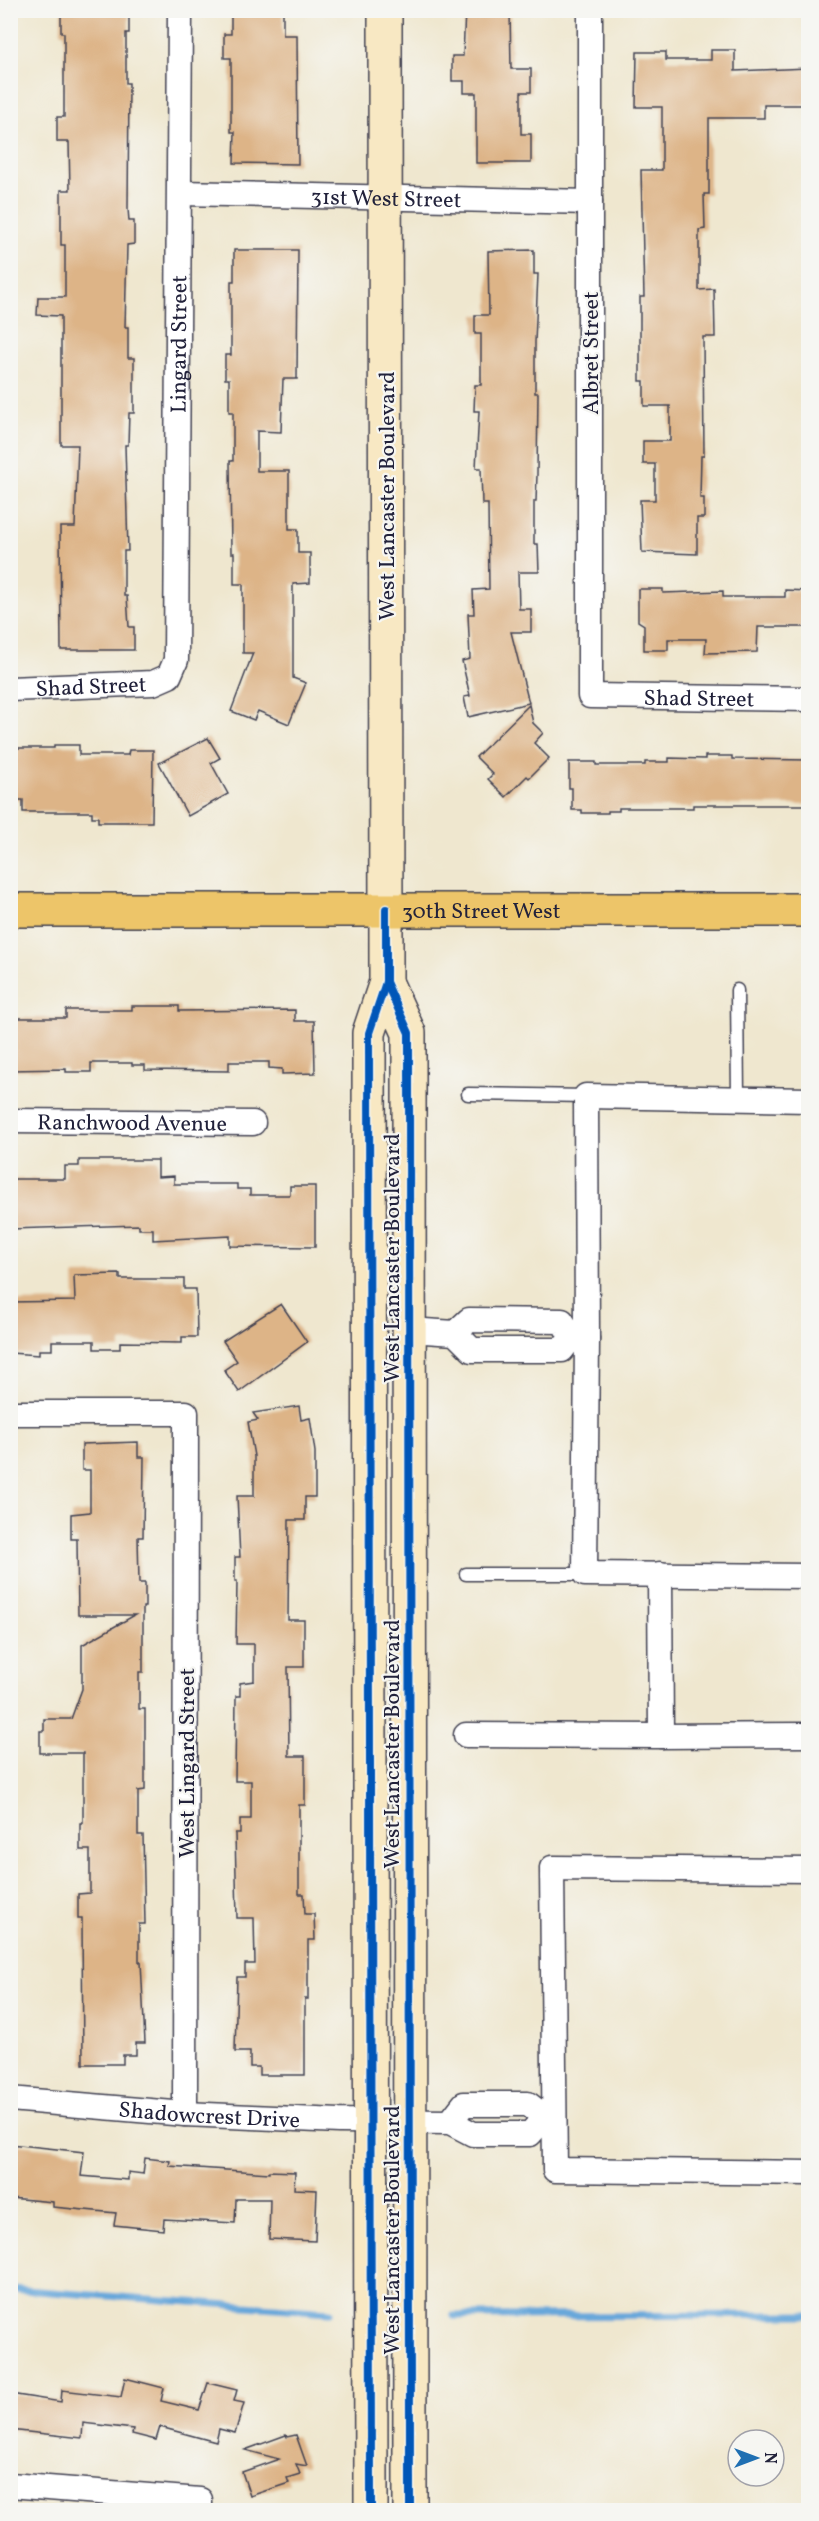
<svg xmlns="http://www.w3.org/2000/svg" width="819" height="2521" viewBox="0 0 819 2521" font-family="Vollkorn,serif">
  <rect width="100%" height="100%" fill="#f6f6f2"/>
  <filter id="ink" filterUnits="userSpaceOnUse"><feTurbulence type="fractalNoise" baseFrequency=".0167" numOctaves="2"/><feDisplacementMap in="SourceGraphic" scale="12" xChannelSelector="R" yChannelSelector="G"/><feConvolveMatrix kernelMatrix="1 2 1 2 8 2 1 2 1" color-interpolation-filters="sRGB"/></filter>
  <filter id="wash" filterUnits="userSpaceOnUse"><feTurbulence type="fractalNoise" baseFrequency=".008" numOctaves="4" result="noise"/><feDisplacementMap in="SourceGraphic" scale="24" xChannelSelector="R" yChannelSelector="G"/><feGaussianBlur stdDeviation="1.35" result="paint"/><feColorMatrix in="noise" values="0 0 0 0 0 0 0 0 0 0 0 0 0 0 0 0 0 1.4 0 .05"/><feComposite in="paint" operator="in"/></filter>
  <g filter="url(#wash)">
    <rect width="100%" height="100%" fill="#efe7cf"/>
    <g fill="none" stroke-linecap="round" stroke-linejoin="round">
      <g stroke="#67a7da" stroke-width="7">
        <polyline points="10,2289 330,2312"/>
        <polyline points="454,2316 808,2315"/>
      </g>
    </g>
    <g id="blocks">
      <g fill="#ddb487">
        <polygon points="61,10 129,10 129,33 126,33 126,83 129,83 128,209 129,221 134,221 134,244 127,245 125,327 128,327 128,358 134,358 134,413 129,413 128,445 125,445 128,551 124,551 124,596 127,596 129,627 134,627 134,650 61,650 60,527 75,527 78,445 61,445 61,316 37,315 38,297 65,297 65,245 61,245 61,190 70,190 69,142 57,142 57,117 64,117 64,33 61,33"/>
        <polygon points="465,10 510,10 511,69 531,69 531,92 521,92 521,134 531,134 531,163 476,163 476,93 464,93 464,81 452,81 452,56 463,56"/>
        <polygon points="231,11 283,11 283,35 297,35 298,164 234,163 235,132 231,132 231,58 224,58 224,34 231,34"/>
        <polygon points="711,50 735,50 735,71 808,68 808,105 764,105 764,118 709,118 709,194 704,194 705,229 699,230 699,290 714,289 715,337 703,337 704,456 701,456 700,498 704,498 704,518 697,518 697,554 642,552 640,500 655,500 655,464 643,464 643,441 670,441 670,406 644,406 644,381 640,381 640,297 644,297 641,170 662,170 662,107 636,107 637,52 666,52 666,60 711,60"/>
        <polygon points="234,250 298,250 297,379 283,379 281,432 257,431 257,471 289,471 289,529 298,529 298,553 310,553 310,583 293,584 293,678 306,683 289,724 258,711 254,720 231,711 253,653 243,653 243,584 234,584 234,553 231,553 230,461 233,461 233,412 229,412 229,379 225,379 225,355 231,355 231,281 234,281"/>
        <polygon points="534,250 534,274 538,274 535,342 535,393 538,393 537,475 536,501 534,501 534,544 538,544 539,572 518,572 519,609 531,609 531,632 511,632 529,703 468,717 464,697 470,696 462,661 470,659 468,614 474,614 473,590 489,589 488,504 482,504 481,468 476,468 479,411 474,411 475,385 481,385 481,334 475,334 475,315 489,315 488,251"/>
        <polygon points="638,589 663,589 663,593 723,591 723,597 785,597 785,590 808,591 808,627 758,627 757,652 705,653 706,639 668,639 668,650 644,650 644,625 638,621"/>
        <polygon points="529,705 533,723 543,733 534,743 549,758 529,778 527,776 506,797 488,779 493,774 476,757"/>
        <polygon points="208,738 220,758 211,763 228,794 188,816 159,763"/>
        <polygon points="54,745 79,745 79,755 128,755 129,750 153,750 152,822 98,822 98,817 92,817 92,812 23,812 23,800 10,800 10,748 54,748"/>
        <polygon points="705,756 732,756 732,759 808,760 808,805 693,805 693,808 619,808 619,811 608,811 608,813 582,813 582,810 572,810 572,788 569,788 569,762 596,762 596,765 645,765 645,762 669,762 669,758 705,759"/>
        <polygon points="132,1006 179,1006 179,1011 295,1010 295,1021 314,1021 315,1073 282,1074 282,1069 269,1068 269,1062 229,1062 229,1071 145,1070 145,1065 132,1065 132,1063 91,1063 91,1072 66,1072 66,1069 10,1070 10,1018 66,1018 66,1010 132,1010"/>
        <polygon points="79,1160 158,1160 158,1177 174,1176 174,1184 237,1184 237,1189 250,1189 250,1195 290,1195 290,1186 315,1186 315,1247 230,1246 230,1236 153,1240 153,1229 139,1229 139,1225 10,1229 10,1179 65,1179 65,1166 79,1166"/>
        <polygon points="120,1274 120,1279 184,1279 184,1289 196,1289 197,1337 182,1337 182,1343 120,1342 120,1349 94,1349 94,1341 52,1341 52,1350 39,1350 39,1355 10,1353 10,1302 75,1301 74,1275"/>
        <polygon points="281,1304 307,1342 239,1392 224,1370 237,1361 223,1341"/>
        <polygon points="299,1406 301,1420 310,1418 315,1452 315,1497 305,1497 305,1520 289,1520 288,1620 304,1620 304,1667 288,1667 289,1756 305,1756 305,1805 299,1805 299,1894 304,1894 305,1914 314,1914 315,1940 308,1940 308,1999 305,1999 305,2075 259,2075 259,2067 250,2067 250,2052 235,2052 237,1977 245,1977 245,1964 255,1964 254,1918 237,1918 235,1833 240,1833 240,1819 251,1819 251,1781 235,1781 236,1696 240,1696 240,1683 254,1681 254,1644 236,1644 237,1581 235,1581 235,1557 240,1557 237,1496 254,1496 254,1456 248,1422 258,1420 253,1413"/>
        <polygon points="138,1442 138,1457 144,1457 143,1537 138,1537 139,1583 145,1583 145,1607 143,1607 143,1672 139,1672 139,1709 145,1709 145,1790 138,1791 138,1835 143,1835 145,1924 139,1924 139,1962 141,1962 145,2043 136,2043 136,2055 123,2055 123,2064 83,2064 82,1918 78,1918 78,1894 90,1893 90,1850 80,1850 80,1823 83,1823 83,1753 40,1753 40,1731 44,1731 44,1719 71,1719 82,1689 82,1645 135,1615 78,1615 77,1539 71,1539 71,1514 90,1512 90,1470 82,1470 82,1444"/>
        <polygon points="10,2144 84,2152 81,2176 128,2180 128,2172 143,2174 145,2158 170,2161 169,2166 269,2173 269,2171 295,2172 294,2189 317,2190 315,2241 269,2239 270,2199 236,2199 235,2223 164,2219 163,2230 114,2225 116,2213 53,2207 53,2202 10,2198"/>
        <polygon points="125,2378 164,2388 161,2401 199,2410 208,2383 237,2390 234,2401 244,2403 235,2433 219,2429 216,2442 160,2427 156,2440 132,2434 133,2429 83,2423 82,2438 10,2430 10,2394 61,2402 62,2390 121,2397"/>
        <polygon points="286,2435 287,2437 296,2435 307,2466 296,2464 300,2474 287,2478 289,2483 250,2496 242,2472 279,2459 245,2450"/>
      </g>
    </g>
  </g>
  <g filter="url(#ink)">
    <use href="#blocks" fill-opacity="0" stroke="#414051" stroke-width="1.5"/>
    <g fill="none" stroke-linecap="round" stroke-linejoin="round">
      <defs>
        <g id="lane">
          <polyline points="737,990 738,1098"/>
          <polyline points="468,1094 586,1096"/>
          <polyline points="466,1574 585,1574"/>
        </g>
        <g id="street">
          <path id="s1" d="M590,10V696L808,699"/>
          <path id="s2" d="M180,193L590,202"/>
          <path id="s3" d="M10,689L153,683L169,676L176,660L180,10"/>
          <path id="s4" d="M10,1121L253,1123"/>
          <polyline points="409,1330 455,1333 472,1350 562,1350 572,1337 562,1321 469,1320 455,1333"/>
          <polyline points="572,1337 587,1339 585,1574 808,1576"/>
          <polyline points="587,1339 586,1096 808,1100"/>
          <polyline points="10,1413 186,1413 185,2114"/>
          <polyline points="660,1574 661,1736"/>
          <polyline points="466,1735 661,1736 808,1735"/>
          <polyline points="808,1870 552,1868 555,2170 808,2173"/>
          <path id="s5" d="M10,2099L185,2114L339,2121L450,2122L473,2134H530L545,2117L528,2104H464L450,2122"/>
          <polyline points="10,2485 200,2500 200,2510"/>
        </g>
        <g id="secondary">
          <polyline points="386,982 409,1033 410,2510"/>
          <polyline points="371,2510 369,1033 386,982 385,10"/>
        </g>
        <g id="primary">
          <path id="s6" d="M10,910H808"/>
        </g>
      </defs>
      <use href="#lane" stroke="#414051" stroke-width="15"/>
      <use href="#street" stroke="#414051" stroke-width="27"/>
      <use href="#secondary" stroke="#414051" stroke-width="36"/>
      <use href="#primary" stroke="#414051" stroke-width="36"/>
      <use href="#lane" stroke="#fff" stroke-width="12"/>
      <use href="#street" stroke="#fff" stroke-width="24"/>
      <use href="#secondary" stroke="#f8e8c3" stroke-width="33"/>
      <use href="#primary" stroke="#edc569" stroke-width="33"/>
      <defs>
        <g id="cycleway">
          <polyline points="386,982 409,1033 410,2510"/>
          <polyline points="371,2510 369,1033 386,982 386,909"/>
        </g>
      </defs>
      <use href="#cycleway" stroke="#f6f6f2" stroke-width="11"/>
      <use href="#cycleway" stroke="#0057b8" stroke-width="8"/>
    </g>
  </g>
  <g text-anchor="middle" stroke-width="4.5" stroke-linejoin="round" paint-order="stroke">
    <g font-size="22" fill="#22223b" stroke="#f6f6f2">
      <text dy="8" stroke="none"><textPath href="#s2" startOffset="206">31st West Street</textPath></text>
      <text dy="8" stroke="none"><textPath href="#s3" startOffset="494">Lingard Street</textPath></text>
      <text transform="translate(590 353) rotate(-90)" y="8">Albret Street</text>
      <text transform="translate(386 496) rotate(-90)" y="8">West Lancaster Boulevard</text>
      <text dy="8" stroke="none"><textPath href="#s3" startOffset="81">Shad Street</textPath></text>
      <text dy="8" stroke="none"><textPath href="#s1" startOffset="795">Shad Street</textPath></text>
      <text dy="8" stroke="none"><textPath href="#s6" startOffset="471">30th Street West</textPath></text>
      <text dy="8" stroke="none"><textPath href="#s4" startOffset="122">Ranchwood Avenue</textPath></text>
      <text transform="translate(391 1258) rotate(-90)" y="8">West Lancaster Boulevard</text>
      <text transform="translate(391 1744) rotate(-90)" y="8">West Lancaster Boulevard</text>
      <text transform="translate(186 1763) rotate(-90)" y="8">West Lingard Street</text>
      <text dy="8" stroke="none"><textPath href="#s5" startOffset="200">Shadowcrest Drive</textPath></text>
      <text transform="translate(391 2230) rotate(-90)" y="8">West Lancaster Boulevard</text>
    </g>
  </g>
  <rect width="819" height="2521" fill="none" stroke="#f6f6f2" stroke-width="36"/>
  <g transform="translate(756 2458) rotate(90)"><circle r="28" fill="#f6f6f2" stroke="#a1a1a9" stroke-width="1.5"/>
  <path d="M0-4.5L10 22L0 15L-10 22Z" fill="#1f6fb2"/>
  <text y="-9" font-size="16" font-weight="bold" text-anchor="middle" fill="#22223b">N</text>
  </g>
</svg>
